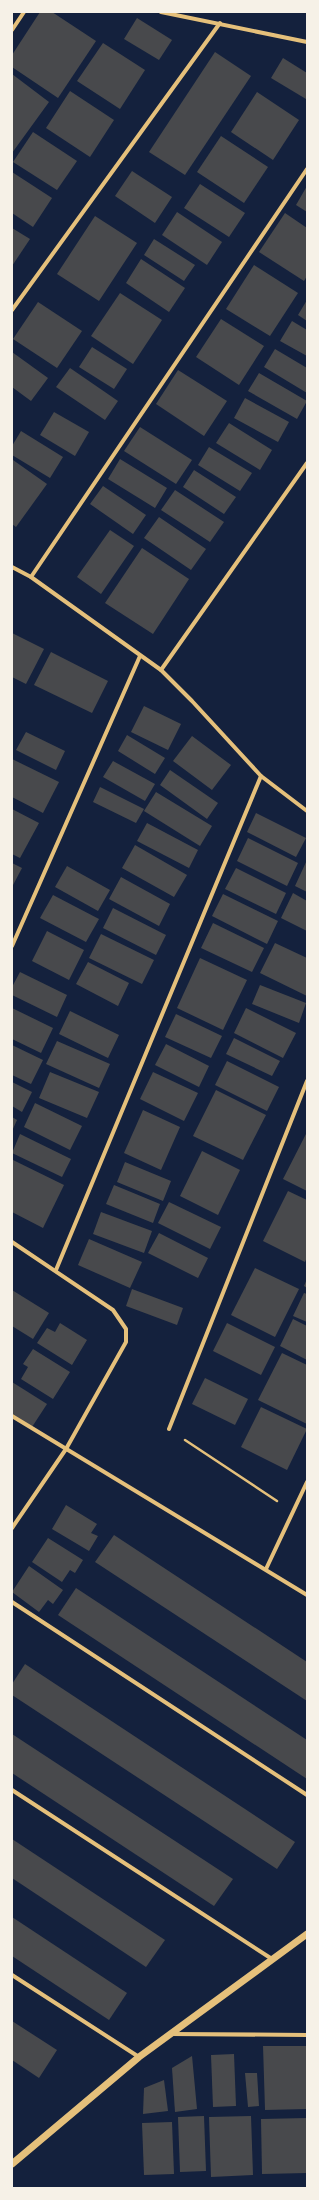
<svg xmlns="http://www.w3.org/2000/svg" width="319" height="2200" viewBox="0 0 319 2200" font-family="'Source Sans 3',sans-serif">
  <rect width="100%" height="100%" fill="#14213d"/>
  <g fill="#48494c">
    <polygon points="40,12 52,12 96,41 58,98 12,67 12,55"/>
    <polygon points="137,18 172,40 159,60 124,39"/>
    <polygon points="103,43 145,70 120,109 77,81"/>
    <polygon points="215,52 251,76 185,175 149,152"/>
    <polygon points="283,58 307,73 306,99 271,78"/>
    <polygon points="12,74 49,102 12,153"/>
    <polygon points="70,91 114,120 90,157 46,128"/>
    <polygon points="257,92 299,120 273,160 231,132"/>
    <polygon points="33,132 77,161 57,190 13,162"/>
    <polygon points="221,136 268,167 244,203 197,172"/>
    <polygon points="132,171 172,197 155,223 115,196"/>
    <polygon points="12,172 52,198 33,227 12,213"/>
    <polygon points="200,184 245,213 229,237 184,208"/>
    <polygon points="307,186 307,212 296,205"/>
    <polygon points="177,212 222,242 207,265 162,235"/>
    <polygon points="285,213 307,228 307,276 304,281 259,252"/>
    <polygon points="95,216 137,243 99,301 57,274"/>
    <polygon points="12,228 30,239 12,266"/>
    <polygon points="154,239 195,265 184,281 144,255"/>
    <polygon points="141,259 185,288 169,312 126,283"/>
    <polygon points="254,265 298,293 270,336 226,309"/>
    <polygon points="120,293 162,320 133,364 91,336"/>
    <polygon points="307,300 307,321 298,315"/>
    <polygon points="38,302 82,331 57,368 13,339"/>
    <polygon points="221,319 264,346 239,385 196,357"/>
    <polygon points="292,321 307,330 307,356 280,341"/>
    <polygon points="92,347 127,369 114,389 79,367"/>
    <polygon points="275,349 307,368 307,393 264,367"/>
    <polygon points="12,352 48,378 31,401 12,387"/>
    <polygon points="70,368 118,401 105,420 56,387"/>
    <polygon points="178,370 227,401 204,436 156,404"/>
    <polygon points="259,373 307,401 297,419 248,391"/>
    <polygon points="245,398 289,422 278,442 234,418"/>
    <polygon points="54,412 89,432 75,456 40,435"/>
    <polygon points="229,423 272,450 260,470 216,443"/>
    <polygon points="140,427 192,460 176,484 124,451"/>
    <polygon points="21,431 63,457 50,478 12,455 12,446"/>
    <polygon points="209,447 252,473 240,491 198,465"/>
    <polygon points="120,459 167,488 155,508 108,479"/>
    <polygon points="13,460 47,484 16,527 12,524"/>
    <polygon points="194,470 236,497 224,514 183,487"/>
    <polygon points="103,486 146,515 133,534 90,504"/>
    <polygon points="175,490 224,522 210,542 161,510"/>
    <polygon points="159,517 206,549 191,570 144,538"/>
    <polygon points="110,530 134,546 101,594 77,577"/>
    <polygon points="142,548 189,579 153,634 105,603"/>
    <polygon points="12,633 44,649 26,684 12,677"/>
    <polygon points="51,652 108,681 92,713 34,685"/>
    <polygon points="144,706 181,724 168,750 131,732"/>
    <polygon points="26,732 65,751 56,770 16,750"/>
    <polygon points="127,735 165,758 155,774 118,751"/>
    <polygon points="192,736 231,765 212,790 173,761"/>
    <polygon points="12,759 59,782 43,813 12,797"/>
    <polygon points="113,761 155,784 145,801 103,777"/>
    <polygon points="170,770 218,803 207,819 160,785"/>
    <polygon points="100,787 144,809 136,823 93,802"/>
    <polygon points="156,792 212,826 200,846 144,811"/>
    <polygon points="12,809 39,823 20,858 12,854"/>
    <polygon points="256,813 306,838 296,857 247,832"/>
    <polygon points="147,823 198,850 189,868 137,841"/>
    <polygon points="248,838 298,863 287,886 237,861"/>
    <polygon points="135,845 187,875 174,897 122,868"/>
    <polygon points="307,860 307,892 295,886"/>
    <polygon points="12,863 22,868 12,887"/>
    <polygon points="67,866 110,890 98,911 55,887"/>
    <polygon points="236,868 286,893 276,914 225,889"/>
    <polygon points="121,877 170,904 159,926 109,899"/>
    <polygon points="293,893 307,901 307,931 281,918"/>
    <polygon points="223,894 278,921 267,944 212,916"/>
    <polygon points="53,895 99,919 86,942 40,918"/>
    <polygon points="113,908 166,935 156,955 103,928"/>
    <polygon points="213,923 264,948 252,972 201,948"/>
    <polygon points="47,931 84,950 69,980 32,961"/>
    <polygon points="101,934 154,960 142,984 89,958"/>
    <polygon points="275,943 307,958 307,996 260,973"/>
    <polygon points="200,958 247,980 223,1030 177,1008"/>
    <polygon points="88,962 129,983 118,1006 76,984"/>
    <polygon points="20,972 67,995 57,1017 12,995 12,987"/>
    <polygon points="260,985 306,1003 299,1023 252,1004"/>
    <polygon points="12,1008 53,1028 41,1053 12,1039"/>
    <polygon points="246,1008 296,1033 283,1058 234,1033"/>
    <polygon points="70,1011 119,1035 108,1058 59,1034"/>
    <polygon points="176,1014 222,1036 211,1058 165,1037"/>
    <polygon points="234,1038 280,1061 272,1076 226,1054"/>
    <polygon points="57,1041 110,1064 99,1088 46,1064"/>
    <polygon points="166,1044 209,1066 199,1087 155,1065"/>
    <polygon points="12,1045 43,1060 31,1084 12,1075"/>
    <polygon points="227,1061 279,1087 267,1111 215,1085"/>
    <polygon points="50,1072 99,1092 87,1118 39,1098"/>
    <polygon points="153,1072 198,1093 184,1121 140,1099"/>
    <polygon points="12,1082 32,1092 22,1112 12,1106"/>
    <polygon points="216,1090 266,1115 243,1160 193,1136"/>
    <polygon points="35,1103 82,1126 70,1150 24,1127"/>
    <polygon points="143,1110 180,1127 161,1170 124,1153"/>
    <polygon points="12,1117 17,1120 12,1131"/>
    <polygon points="307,1132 307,1191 283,1179"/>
    <polygon points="20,1134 71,1159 62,1177 12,1153"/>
    <polygon points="202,1151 240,1170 218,1215 180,1196"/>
    <polygon points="13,1160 64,1185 43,1228 12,1212"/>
    <polygon points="125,1162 171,1181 163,1201 117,1182"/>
    <polygon points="114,1185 160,1204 153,1223 106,1204"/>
    <polygon points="288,1191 307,1200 307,1257 305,1262 263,1241"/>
    <polygon points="169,1202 221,1227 210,1249 158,1223"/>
    <polygon points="101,1212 152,1231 144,1253 93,1234"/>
    <polygon points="159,1233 208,1258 198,1278 148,1253"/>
    <polygon points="89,1239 142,1262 130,1288 78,1265"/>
    <polygon points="255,1268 299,1289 275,1337 231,1315"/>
    <polygon points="307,1279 307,1288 304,1286"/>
    <polygon points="132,1289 183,1308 177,1325 126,1306"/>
    <polygon points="12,1290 49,1313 33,1339 12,1326"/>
    <polygon points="304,1293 307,1294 307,1322 293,1316"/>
    <polygon points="293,1319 307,1326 307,1360 280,1346"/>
    <polygon points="60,1323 87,1340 72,1365 37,1343 47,1328 55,1332"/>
    <polygon points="227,1323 275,1347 261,1375 213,1351"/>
    <polygon points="33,1349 70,1372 53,1399 21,1379 28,1367 23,1364"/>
    <polygon points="282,1353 307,1365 307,1424 258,1400"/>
    <polygon points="205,1378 248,1399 235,1425 192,1404"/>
    <polygon points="12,1382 47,1404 32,1427 12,1414"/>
    <polygon points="261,1407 307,1429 287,1470 241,1447"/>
    <polygon points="66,1505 97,1524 91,1533 98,1536 89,1551 52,1529"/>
    <polygon points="114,1535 307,1662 307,1701 95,1562"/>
    <polygon points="48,1538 83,1560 75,1573 70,1570 62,1582 32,1562"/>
    <polygon points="29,1566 63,1590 53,1604 48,1600 39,1612 12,1592"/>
    <polygon points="76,1588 307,1740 307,1779 58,1615"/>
    <polygon points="25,1664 295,1842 277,1869 12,1695 12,1684"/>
    <polygon points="12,1734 233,1879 214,1906 12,1773"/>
    <polygon points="12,1839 165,1940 146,1967 12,1878"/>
    <polygon points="12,1917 127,1993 109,2020 12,1956"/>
    <polygon points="12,2021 57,2050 39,2078 12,2060"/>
    <polygon points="263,2046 307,2046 307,2109 265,2110"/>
    <polygon points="234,2054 236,2106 213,2107 211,2055"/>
    <polygon points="192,2056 197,2109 175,2112 172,2068"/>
    <polygon points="245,2073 257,2073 259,2106 248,2107"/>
    <polygon points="164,2080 168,2111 143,2114 144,2088"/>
    <polygon points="204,2116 206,2171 180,2172 178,2117"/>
    <polygon points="251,2116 253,2175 211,2177 209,2117"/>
    <polygon points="307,2118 307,2173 262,2174 261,2119"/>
    <polygon points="172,2122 174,2174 144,2175 142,2123"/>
  </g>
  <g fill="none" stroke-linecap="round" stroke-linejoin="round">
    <polyline stroke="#e5c07b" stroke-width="2.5" points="185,1440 277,1501"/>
    <g stroke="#e5c07b" stroke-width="4">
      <polyline points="161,12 307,42"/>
      <polyline points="12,30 24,12"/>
      <polyline points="12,310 220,23"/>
      <polyline points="12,567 31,577 161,670 192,701 261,776 307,811"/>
      <polyline points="31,577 307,169"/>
      <polyline points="161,670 307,463"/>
      <polyline points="12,946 140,656"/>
      <polyline points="12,1242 113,1310 126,1329 126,1342 66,1449 12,1528"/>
      <polyline points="56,1270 261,776"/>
      <polyline points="12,1416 307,1595"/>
      <polyline points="169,1429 307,1081"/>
      <polyline points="266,1569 307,1482"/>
      <polyline points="12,1602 307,1795"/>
      <polyline points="12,1790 272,1959"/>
      <polyline points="12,1975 139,2057"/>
      <polyline points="171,2034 307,2035"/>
    </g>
    <polyline stroke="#e5c07b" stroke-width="7" points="12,2164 139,2057 307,1934"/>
  </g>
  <rect width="319" height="2200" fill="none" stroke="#f6f1e7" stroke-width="26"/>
</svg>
